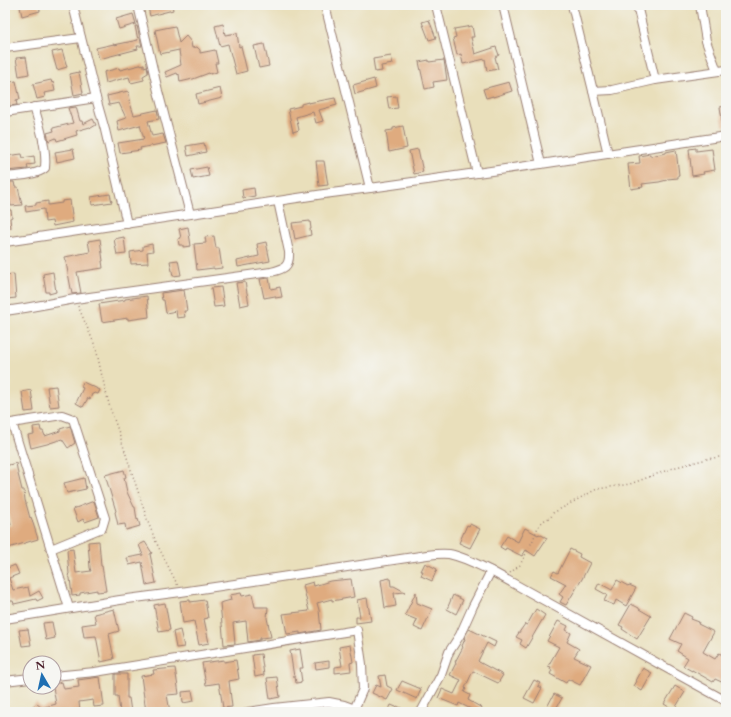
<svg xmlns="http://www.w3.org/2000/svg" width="731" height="717" viewBox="0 0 731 717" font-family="Cardo,serif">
  <rect width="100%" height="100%" fill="#f6f6f2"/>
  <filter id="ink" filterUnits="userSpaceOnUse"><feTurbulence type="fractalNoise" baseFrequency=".025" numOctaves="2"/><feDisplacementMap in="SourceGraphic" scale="8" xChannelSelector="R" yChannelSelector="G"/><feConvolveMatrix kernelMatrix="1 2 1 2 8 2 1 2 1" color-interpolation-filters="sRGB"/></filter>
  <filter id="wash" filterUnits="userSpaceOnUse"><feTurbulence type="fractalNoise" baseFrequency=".012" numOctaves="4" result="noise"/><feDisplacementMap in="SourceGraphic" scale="16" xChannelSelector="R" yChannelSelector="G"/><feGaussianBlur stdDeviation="0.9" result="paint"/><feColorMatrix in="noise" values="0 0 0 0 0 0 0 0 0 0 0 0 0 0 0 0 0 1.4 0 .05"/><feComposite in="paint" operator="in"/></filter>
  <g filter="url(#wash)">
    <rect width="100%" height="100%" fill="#e9dfbb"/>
    <g id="blocks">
      <g fill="#dfab7f">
        <polygon points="29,5 39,5 40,11 22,16 20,7"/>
        <polygon points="154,5 172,5 173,10 150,16 148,7"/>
        <polygon points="133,14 136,24 119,29 116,19"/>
        <polygon points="429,20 436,38 429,40 422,22"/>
        <polygon points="223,24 225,35 237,33 239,47 241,46 247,71 236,74 228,44 220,46 215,26"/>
        <polygon points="135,26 137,26 142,46 137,46 138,49 99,59 96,48 114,44 114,45 138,40"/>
        <polygon points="175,26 179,43 186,36 191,42 192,48 197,47 200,50 200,53 215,50 218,63 215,63 217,72 210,74 209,73 193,79 180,82 179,74 178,75 177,73 167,77 165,72 181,65 179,50 160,54 155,30"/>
        <polygon points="472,26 474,37 471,37 475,54 496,47 499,55 495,57 498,69 487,71 485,59 463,64 461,54 457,55 453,38 456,37 454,29"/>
        <polygon points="264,44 269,66 259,68 254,46"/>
        <polygon points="62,50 67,67 57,70 52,52"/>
        <polygon points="391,56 393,64 381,66 382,71 375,72 373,59"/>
        <polygon points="26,57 29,74 19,76 16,58"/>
        <polygon points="429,60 429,62 444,60 447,80 433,82 434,87 425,89 419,62"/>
        <polygon points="144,64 144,67 147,66 148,73 143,76 144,80 131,83 129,77 106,83 104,72 119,68 120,70"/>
        <polygon points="79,72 83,93 74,95 70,74"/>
        <polygon points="374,79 376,88 355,94 353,85"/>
        <polygon points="51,80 52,83 53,82 55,91 44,93 45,97 37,99 33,84"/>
        <polygon points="16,81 20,99 16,100 17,105 10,106 8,97 5,97 5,83"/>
        <polygon points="509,82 512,91 493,97 493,96 486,98 483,89"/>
        <polygon points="220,88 222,98 198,104 196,94"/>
        <polygon points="128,91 130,100 129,100 134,115 157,110 159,119 148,121 152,136 163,134 166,143 140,148 141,150 120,153 118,143 144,139 140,125 119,131 117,121 126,118 119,103 109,105 107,96"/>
        <polygon points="396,96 398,108 389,109 387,97"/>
        <polygon points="335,98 337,105 319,110 323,121 316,123 313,112 296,117 299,130 293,132 288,109 301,106 301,104 308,102 308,103"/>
        <polygon points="726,106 726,126 723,126 720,107"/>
        <polygon points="76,107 80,121 82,121 83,124 93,119 96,125 91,128 90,127 76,131 77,135 57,141 56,138 49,141 47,133 54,131 53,128 73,123 68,108"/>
        <polygon points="403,126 407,148 389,152 386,131 393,130 393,128"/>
        <polygon points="204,143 206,152 188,156 186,146"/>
        <polygon points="696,148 696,151 712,149 715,170 703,172 704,174 692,176 689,149"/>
        <polygon points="73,149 75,158 57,162 55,152"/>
        <polygon points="418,149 423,172 414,174 409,151"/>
        <polygon points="676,150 679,175 678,175 678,178 667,179 667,180 659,182 642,184 643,187 631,189 628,164 640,163 639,156 650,154 650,156 666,153 666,152"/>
        <polygon points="22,154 23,158 34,156 35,164 27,165 28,169 5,171 5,156"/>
        <polygon points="316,161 324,161 328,185 319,186"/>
        <polygon points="207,167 209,176 193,179 191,170"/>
        <polygon points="8,182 14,182 15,187 18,187 22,205 11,206 7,189 9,189"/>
        <polygon points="254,188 255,196 243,198 242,190"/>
        <polygon points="110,194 112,202 92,205 91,197"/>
        <polygon points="70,200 73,222 53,226 52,221 45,222 44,209 26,212 25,206 36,205 36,203 48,201 48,205 62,203 62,201"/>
        <polygon points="5,208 9,208 9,210 11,210 12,217 10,218 11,228 5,229"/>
        <polygon points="310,221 311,229 310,229 311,235 295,239 292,223"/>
        <polygon points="188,227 191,246 183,247 183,245 179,245 178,239 181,238 179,229"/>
        <polygon points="214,236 216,248 219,248 222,268 214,269 214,268 197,270 194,244 206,243 205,237"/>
        <polygon points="124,237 126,254 117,255 114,239"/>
        <polygon points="100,239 103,261 102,261 103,268 77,272 81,293 72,294 65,257 90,252 88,241"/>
        <polygon points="266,242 270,261 238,267 237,261 259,256 257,244"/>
        <polygon points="152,244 153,251 147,252 148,263 131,264 130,252 143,250 143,246"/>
        <polygon points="178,260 181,275 173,276 170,261"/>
        <polygon points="53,272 56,292 49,294 49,292 46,292 43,274"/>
        <polygon points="14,274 16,298 7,299 5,275"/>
        <polygon points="269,278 271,289 280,287 282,297 275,298 275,296 264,298 260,279"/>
        <polygon points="245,282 249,304 240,306 236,283"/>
        <polygon points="221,287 224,306 214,307 211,288"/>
        <polygon points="184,290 187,311 184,311 185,317 177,318 176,311 166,313 164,300 162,300 161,293"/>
        <polygon points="147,296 149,317 128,320 128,318 102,322 99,304 125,300 125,299"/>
        <polygon points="83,382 100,390 98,394 94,393 93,394 92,394 90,399 88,398 83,407 76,403 83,388 81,387"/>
        <polygon points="56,386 59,406 50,407 47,387"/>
        <polygon points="31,390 34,411 25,412 22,392"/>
        <polygon points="40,426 41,431 43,431 45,436 60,431 60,429 70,426 75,443 68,448 62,439 47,444 31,448 28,435 34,434 33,427"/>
        <polygon points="16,463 18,474 22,490 24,490 25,500 30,518 31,517 38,539 5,549 5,526 11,525 6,506 5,506 5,466"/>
        <polygon points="124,470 126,477 124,478 127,492 134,507 135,507 137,520 138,519 140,526 126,530 125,524 118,525 115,512 116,511 105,475"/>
        <polygon points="84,478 86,489 67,493 64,483"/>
        <polygon points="94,501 99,517 85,522 83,519 78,522 73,509"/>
        <polygon points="470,524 480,529 470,548 459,543 467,525 469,526"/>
        <polygon points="525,528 538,535 539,534 547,538 535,556 526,550 522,556 506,548 505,550 500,547 507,536 518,542"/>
        <polygon points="99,541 101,566 102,566 106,591 97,592 97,590 80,593 80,595 72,596 70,578 68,575 69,574 67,550 73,549 76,573 91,571 90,568 88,542"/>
        <polygon points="145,542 152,553 150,554 156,583 146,585 142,562 129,565 127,558 143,555 139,545"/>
        <polygon points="570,549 580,554 579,557 590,563 582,579 566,605 560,602 563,597 559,594 566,584 551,576 554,571 558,573"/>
        <polygon points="425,563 437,569 432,581 421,576 423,571 421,571"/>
        <polygon points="15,565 19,574 9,578 13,590 28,587 30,596 39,591 43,598 37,601 36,599 14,604 13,601 9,601 5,584 5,569"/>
        <polygon points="390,578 391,586 394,586 405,592 394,593 396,606 385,608 381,580"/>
        <polygon points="351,579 354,597 332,601 332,599 317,603 319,610 321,630 300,634 300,632 287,634 283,614 309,611 303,585 313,582 314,586 330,581"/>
        <polygon points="617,580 628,586 629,585 636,588 626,606 616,600 614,605 604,601 607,595 596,589 599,583 612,590"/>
        <polygon points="416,592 417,603 432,609 422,631 414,627 417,620 405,615"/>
        <polygon points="241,593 242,596 252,594 255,607 268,607 267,618 271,637 260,638 260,640 248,642 246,621 233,623 235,644 224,645 220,603 231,600 230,595"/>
        <polygon points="453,595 463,600 456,614 447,609"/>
        <polygon points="367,598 371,621 356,623 356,617 360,617 357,600"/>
        <polygon points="190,600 190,602 205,600 208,618 204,619 209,643 199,645 194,621 183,623 180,601"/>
        <polygon points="165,603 170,630 159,632 154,605"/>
        <polygon points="631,604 639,608 639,609 651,616 637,639 622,629 623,627 619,625"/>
        <polygon points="114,609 119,631 109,634 114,659 101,662 96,636 84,637 82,625 96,623 94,614"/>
        <polygon points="536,609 545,615 526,648 520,644 522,640 516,637 525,624 527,625"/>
        <polygon points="684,613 692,617 691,619 699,622 698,624 714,632 703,652 715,659 719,653 726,657 726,684 715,679 713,682 692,670 692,671 683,666 688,658 677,651 681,644 670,639"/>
        <polygon points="558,621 568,626 566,630 571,633 567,642 579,649 574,657 591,665 580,685 568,679 566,683 550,674 552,670 550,669 551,667 548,666 559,647 547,641"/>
        <polygon points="52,622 55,638 46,640 43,623"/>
        <polygon points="28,629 31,645 22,646 19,630"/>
        <polygon points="469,629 496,642 494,647 487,643 478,661 479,662 503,675 498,683 473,671 465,688 466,689 464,692 470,695 468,700 482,708 480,712 477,712 459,703 458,706 438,698 442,689 454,694 461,680 450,675 456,663 455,662 463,647 462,646 465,639 464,638"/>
        <polygon points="180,630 184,647 176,648 173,632"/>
        <polygon points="350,645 353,662 350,663 351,671 335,673 335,667 342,666 339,647"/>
        <polygon points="300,649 303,668 300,668 302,682 296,683 295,677 294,677 290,651"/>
        <polygon points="261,654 264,675 255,677 252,655"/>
        <polygon points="224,660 224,662 236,660 239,679 229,681 232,707 223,708 219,683 206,685 202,663"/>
        <polygon points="329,661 329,667 316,669 315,663"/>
        <polygon points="175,668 179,694 167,695 170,712 146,712 141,676 154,674 153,670"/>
        <polygon points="643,668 652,673 642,691 634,686 637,681 636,681"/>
        <polygon points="115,674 127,674 127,698 129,698 131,712 120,712 118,696 115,696"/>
        <polygon points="385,675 387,686 393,689 387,700 372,693 376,685 381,687 379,676"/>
        <polygon points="100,677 104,706 94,707 93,700 79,702 80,712 28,712 36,703 42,708 56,704 53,687 54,687 54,684 62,682 64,689 79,687 78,680"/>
        <polygon points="277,677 280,697 270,699 267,678"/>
        <polygon points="534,680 540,683 538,686 542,688 534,703 524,698"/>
        <polygon points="402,681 421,689 417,699 397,690"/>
        <polygon points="675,686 685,692 674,710 664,704"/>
        <polygon points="192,691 194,701 183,703 182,692"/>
        <polygon points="554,694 562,698 554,712 550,712 546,709"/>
        <polygon points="391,705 396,707 397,706 409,712 388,712"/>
      </g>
    </g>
  </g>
  <g filter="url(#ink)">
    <use href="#blocks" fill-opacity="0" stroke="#9a7f73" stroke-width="1"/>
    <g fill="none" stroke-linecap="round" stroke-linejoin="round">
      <defs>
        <g id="minor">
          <polyline points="73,5 96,98 105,130 127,224"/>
          <polyline points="138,5 158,91 190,214"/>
          <polyline points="325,5 370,188"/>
          <polyline points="436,5 477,173"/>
          <polyline points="503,5 541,164"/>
          <polyline points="572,5 593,91 612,90 655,80 726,70"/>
          <polyline points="637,5 655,80"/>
          <polyline points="700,5 706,41 717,71"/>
          <polyline points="5,48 81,38"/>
          <polyline points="593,91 608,154"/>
          <polyline points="5,112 96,98"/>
          <path d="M5,177C15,176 38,175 45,168C47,149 40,126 34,107"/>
          <polyline points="5,242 324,194 370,188 541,164 726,136"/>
          <path d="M5,311L25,308L75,299L271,272C284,269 290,267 289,252L278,201"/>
          <polyline points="12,423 69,608"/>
          <polyline points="5,424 62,415 73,419 105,518 102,528 51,549"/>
          <path d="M5,619L120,600L181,592L427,555C434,554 442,553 449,554C464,557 477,564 491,571L726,701"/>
          <polyline points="54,676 95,672 357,630 362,664 363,689 353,712"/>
          <polyline points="5,681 30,678"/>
          <polyline points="248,712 274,708 329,702 344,705 355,709"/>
          <polyline points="421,712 441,675 449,652 460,635 473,606 491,571"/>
        </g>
      </defs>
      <use href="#minor" stroke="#9a7f73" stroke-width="10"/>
      <g stroke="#9a7f73" stroke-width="1.5" stroke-dasharray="1 3" stroke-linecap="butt">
        <polyline points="78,306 96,348 101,372 110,408 120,436 148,522 156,542 178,586"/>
        <polyline points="510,573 520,565 533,540 538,527 543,521 551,517 553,513 593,491 597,489 630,484 676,467 707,459 726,456"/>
      </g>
      <use href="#minor" stroke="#fff" stroke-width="8"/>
    </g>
  </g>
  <rect width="731" height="717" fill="none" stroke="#f6f6f2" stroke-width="20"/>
  <g transform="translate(42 675) rotate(351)"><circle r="19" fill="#f6f6f2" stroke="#b1a0a2"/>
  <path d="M0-3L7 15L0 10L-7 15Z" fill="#1f6fb2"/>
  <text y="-6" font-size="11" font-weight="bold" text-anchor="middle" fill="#4a1f2b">N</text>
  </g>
</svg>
